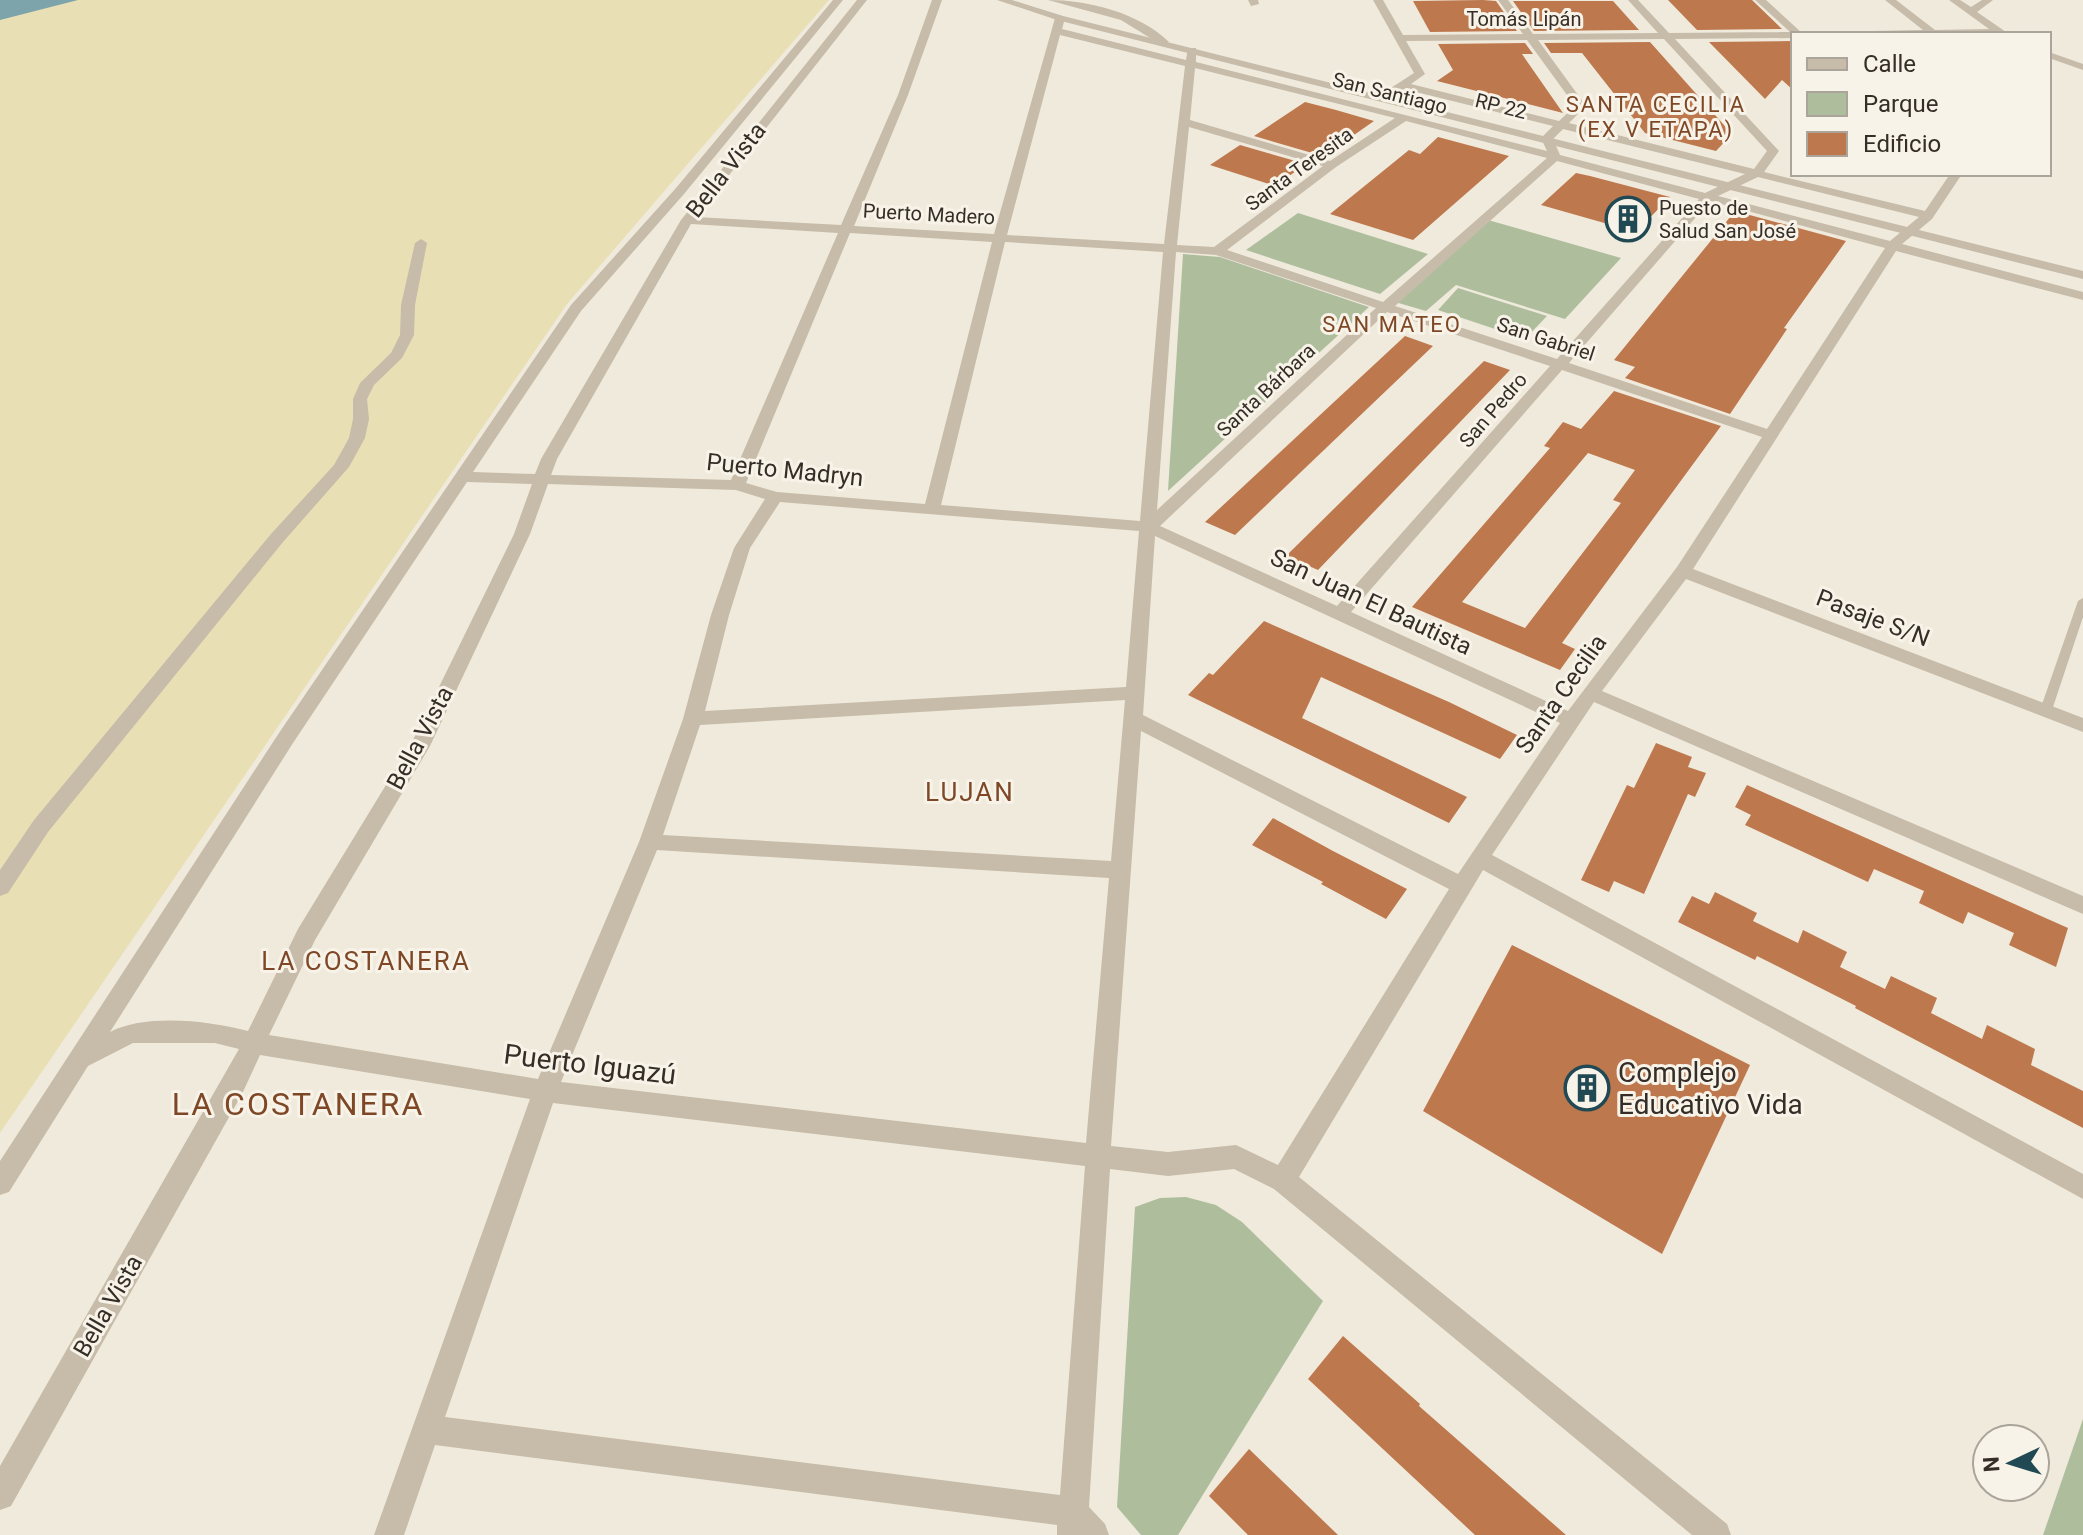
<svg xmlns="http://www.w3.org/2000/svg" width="2083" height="1535" font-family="Roboto,sans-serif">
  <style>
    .green { fill: #aebe9d }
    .sand { fill: #e9dfb5 }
    .water { fill: #7da3ab }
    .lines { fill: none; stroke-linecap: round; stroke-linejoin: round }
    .river { fill: #7da3ab; fill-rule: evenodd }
    .building { fill: #be784d; fill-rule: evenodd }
    .service { fill: #c7bba9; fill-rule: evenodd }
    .minor { fill: #c7bba9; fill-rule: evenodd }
    .tertiary { fill: #c7bba9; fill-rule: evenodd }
    .labels { text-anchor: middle; stroke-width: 6; stroke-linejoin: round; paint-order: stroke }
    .far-street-label { font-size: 20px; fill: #352e28; stroke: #f8f3e8 }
    .far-poi-label { font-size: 20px; fill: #352e28; stroke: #f8f3e8; text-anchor: start }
    .far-neighbourhood-label { font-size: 22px; letter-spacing: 2px; fill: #7e4827; stroke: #f8f3e8 }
    .street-label { font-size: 24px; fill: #352e28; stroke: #f8f3e8 }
    .neighbourhood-label { font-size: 26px; letter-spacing: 2px; fill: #7e4827; stroke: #f8f3e8 }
    .near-street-label { font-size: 28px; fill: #352e28; stroke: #f8f3e8 }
    .near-poi-label { font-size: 28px; fill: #352e28; stroke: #f8f3e8; text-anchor: start }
    .near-neighbourhood-label { font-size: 32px; letter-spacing: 2px; fill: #7e4827; stroke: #f8f3e8 }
  </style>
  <rect width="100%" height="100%" fill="#f0eadc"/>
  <g class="green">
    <polygon points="1298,213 1428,254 1380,294 1246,250"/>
    <polygon points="1488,220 1621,258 1565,319 1456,285 1426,311 1395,302"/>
    <polygon points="1183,254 1220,257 1369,307 1168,491"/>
    <polygon points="1458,288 1547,316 1525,339 1438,310"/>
    <polygon points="1186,1197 1216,1205 1242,1222 1323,1301 1178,1535 1141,1535 1117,1507 1135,1207 1160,1198"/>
    <polygon points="2083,1419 2083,1535 2043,1535"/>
  </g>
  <polygon class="sand" points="0,0 829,0 567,304 0,1133"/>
  <polygon class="water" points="27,0 78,0 0,20 0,6"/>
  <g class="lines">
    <polygon class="river" points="0,0 41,0 37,6 0,14"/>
  </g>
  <g class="building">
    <polygon points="1483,0 1496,1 1517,31 1430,32 1413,1"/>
    <polygon points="1668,0 1752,0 1782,29 1697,30"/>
    <polygon points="1513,1 1613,1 1639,30 1534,31"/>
    <polygon points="1793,41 1793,90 1782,80 1765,99 1709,42"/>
    <polygon points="1650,42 1732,134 1716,151 1645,133 1582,53 1551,53 1544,43"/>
    <polygon points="1525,43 1533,54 1522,54 1563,113 1437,81 1453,70 1438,44"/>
    <polygon points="1305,102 1336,110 1374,121 1334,149 1329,148 1319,155 1254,136"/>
    <polygon points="1438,137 1509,156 1413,240 1330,214 1409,150 1420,154"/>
    <polygon points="1240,145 1306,164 1275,186 1210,165"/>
    <polygon points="1576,173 1590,176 1670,197 1636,232 1541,205"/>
    <polygon points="1735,211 1846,241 1784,328 1787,329 1730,414 1625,378 1635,367 1614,360"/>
    <polygon points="1405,336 1433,346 1235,535 1205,522"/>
    <polygon points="1484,361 1510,370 1318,570 1286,556"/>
    <path d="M1614,391L1721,426L1562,643L1575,649L1560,670L1412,607L1550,448L1544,446L1563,422L1581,429ZM1588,453L1635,470L1613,500L1621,503L1525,628L1462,602Z"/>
    <polygon points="1264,621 1449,702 1517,735 1500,759 1321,677 1302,718 1467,797 1449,823 1188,695 1209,673 1213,675"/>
    <polygon points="1656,743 1692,757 1688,767 1706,773 1695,797 1688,794 1644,894 1614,881 1609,892 1581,880 1627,785 1634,788"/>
    <polygon points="1747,785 2068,928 2056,967 2009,945 2014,933 1968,912 1963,924 1919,903 1924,891 1874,869 1868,882 1745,825 1751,815 1735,807"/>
    <polygon points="1273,818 1333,851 1407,889 1386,919 1321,884 1323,882 1252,845"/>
    <polygon points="1715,892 1757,913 1753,921 1798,943 1803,930 1847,952 1840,967 1885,989 1891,976 1937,998 1931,1013 1982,1039 1987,1025 2035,1049 2031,1065 2083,1091 2083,1128 1855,1008 1856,1006 1757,956 1755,960 1678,922 1692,896 1709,904"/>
    <polygon points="1512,945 1750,1065 1662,1254 1423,1111"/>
    <polygon points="1343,1336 1420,1404 1419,1406 1566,1535 1475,1535 1308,1379"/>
    <polygon points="1249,1449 1338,1535 1248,1535 1209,1496"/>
  </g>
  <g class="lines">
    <polygon class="service" points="2083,598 2083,617 2052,710 2046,714 2042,713 2040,710 2078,601"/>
    <g class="minor">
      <path d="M833,0H843L684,194L581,311L473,472L535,474L541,459L681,220L857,0H867L696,217L841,225L898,95L932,0H942L908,95L854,226L994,234L1055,18L1060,15L1065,18L1062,29L1186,60L1188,48H1196V62L1547,151L1541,138L1553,126L1404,89L1388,99H1380V95L1414,73L1373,0H1383L1403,35L1523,34L1498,0H1508L1533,34L1658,33L1628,0H1638L1669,33L1790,32L1755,0H1766L1803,34H1793V38L1675,39L1779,151L1764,172L1925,211L1950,174H1962L1932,219L1902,244L2083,292V300L1896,251L1693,569L2083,718V732L1686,579L1602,691L2083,896V914L1594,702L1492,855L2083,1174V1199L1483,870L1299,1177L1727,1524L1731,1535H1692L1274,1189L1234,1169L1168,1176L1110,1169L1089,1507L1105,1524L1109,1535H1057V1525L435,1445L404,1535H374L530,1099L260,1055L242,1094L11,1506L0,1510V1466L239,1049L215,1043H133L88,1066L9,1192L0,1195V1161L279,733L571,305L676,188ZM1060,35L1185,66L1164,244L1007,235ZM1664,39L1767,151L1754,169L1569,123L1586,106L1538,40ZM1527,40L1575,106L1559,121L1411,84L1425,74L1406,41ZM1195,68L1395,118L1330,161L1190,120ZM1406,121L1547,158L1383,302L1227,250L1336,167ZM1189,127L1323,166L1214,247L1177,245ZM1563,129L1745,174L1705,193L1560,155L1553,139ZM1557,161L1699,199L1557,359L1395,306ZM1758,177L1919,217L1890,241L1718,196ZM1710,201L1885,248L1767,429L1569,363ZM691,224L838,233L731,480L551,475L557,459ZM850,233L992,242L925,504L777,492L746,483ZM1005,242L1163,252L1140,521L941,505ZM1176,252L1216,255L1376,308L1157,510ZM1387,312L1550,366L1337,606L1160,526ZM1562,370L1762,437L1677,567L1568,711L1351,612ZM467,482L532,484L514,534L411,744L298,929L248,1031C210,1021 146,1013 110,1032L293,743ZM548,484L736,490L765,499L734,548L711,615L683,719L639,842L538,1079L269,1035L315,940L430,746L530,534ZM780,502L1139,531L1126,687L705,711L729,615L750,548ZM1155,536L1560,723L1458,874L1143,715ZM1125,700L1111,861L663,835L700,725ZM1141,731L1449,889L1278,1165L1236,1145L1168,1152L1111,1146ZM657,850L1109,878L1086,1143L561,1082ZM553,1103L1085,1166L1060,1495L445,1417Z"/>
      <path d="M1048,0C1089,0 1139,13 1169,42L1160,44L1121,20Z"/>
      <polygon points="1248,0 1258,0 1259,4 1251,6"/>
      <polygon points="1885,0 1896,0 1935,30 1989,29 1949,0 1960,0 1971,7 1982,0 1993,0 1977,12 2006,32 1869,34 1874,31 1923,30"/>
      <polygon points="2049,52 2083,64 2083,70 2049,58"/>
      <polygon points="421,239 427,243 415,305 414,335 402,358 374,385 367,399 369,419 365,438 349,467 283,542 48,832 8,893 0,896 0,870 34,820 271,534 334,465 349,438 353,419 353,399 360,383 391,353 400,335 401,305 415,243"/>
    </g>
    <polygon class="tertiary" points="997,0 1012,0 1063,16 2083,271 2083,279 1057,20"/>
  </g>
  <defs>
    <g id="building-ring" transform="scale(2.3)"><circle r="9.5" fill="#f8f3e8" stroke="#214954" stroke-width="1.5"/><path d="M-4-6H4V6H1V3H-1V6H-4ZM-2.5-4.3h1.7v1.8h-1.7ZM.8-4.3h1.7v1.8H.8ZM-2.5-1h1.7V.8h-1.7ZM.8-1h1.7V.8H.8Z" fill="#214954"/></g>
  </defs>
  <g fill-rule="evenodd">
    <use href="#building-ring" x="1628" y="219"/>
    <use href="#building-ring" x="1587" y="1088"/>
  </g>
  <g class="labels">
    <g class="far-street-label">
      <text x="1524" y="26">Tomás Lipán</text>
      <text transform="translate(1390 93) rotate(14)" y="7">San Santiago</text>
      <text transform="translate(1501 106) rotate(14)" y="7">RP 22</text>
      <text transform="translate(1299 169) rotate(-36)" y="7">Santa Teresita</text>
      <text transform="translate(929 214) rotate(3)" y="7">Puerto Madero</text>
      <text transform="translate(1546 339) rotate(18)" y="7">San Gabriel</text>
      <text transform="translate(1266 390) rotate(-43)" y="7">Santa Bárbara</text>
      <text transform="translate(1493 410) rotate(-49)" y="7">San Pedro</text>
    </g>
    <g class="far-poi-label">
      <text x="1659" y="215">Puesto de<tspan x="1659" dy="23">Salud San José</tspan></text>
    </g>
    <g class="far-neighbourhood-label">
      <text x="1656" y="112">SANTA CECILIA<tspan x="1656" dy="25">(EX V ETAPA)</tspan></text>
      <text x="1392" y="332">SAN MATEO</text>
    </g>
    <g class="street-label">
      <text transform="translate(726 170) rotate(-52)" y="8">Bella Vista</text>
      <text transform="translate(785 470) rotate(6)" y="8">Puerto Madryn</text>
      <text transform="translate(1371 602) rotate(25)" y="8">San Juan El Bautista</text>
      <text transform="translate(1873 618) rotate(21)" y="8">Pasaje S/N</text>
      <text transform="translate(1561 694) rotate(-55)" y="8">Santa Cecilia</text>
      <text transform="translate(420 738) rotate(-62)" y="8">Bella Vista</text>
      <text transform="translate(108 1306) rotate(-60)" y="8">Bella Vista</text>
    </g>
    <g class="neighbourhood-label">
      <text x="970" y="801">LUJAN</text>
      <text x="366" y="970">LA COSTANERA</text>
    </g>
    <g class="near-street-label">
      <text transform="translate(590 1064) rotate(7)" y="10">Puerto Iguazú</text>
    </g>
    <g class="near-poi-label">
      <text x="1618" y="1082">Complejo<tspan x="1618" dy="32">Educativo Vida</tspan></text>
    </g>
    <g class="near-neighbourhood-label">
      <text x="298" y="1115">LA COSTANERA</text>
    </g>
  </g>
  <rect x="1791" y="32" width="260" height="144" fill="#f8f3e8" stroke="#aaa49b" stroke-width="2"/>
  <rect x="1807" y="58" width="40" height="12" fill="#c7bba9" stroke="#aaa49b" stroke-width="2"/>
  <text x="1863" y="72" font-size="24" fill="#352e28">Calle</text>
  <rect x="1807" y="92" width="40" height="24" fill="#aebe9d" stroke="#aaa49b" stroke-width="2"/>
  <text x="1863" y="112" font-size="24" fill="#352e28">Parque</text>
  <rect x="1807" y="132" width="40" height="24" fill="#be784d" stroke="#aaa49b" stroke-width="2"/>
  <text x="1863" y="152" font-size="24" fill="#352e28">Edificio</text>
  <g transform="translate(2011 1463) rotate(266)"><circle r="38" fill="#f8f3e8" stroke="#aaa49b" stroke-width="2"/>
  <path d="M0-6L14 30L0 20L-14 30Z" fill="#214954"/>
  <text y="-12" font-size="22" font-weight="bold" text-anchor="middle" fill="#352e28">N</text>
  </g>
</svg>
